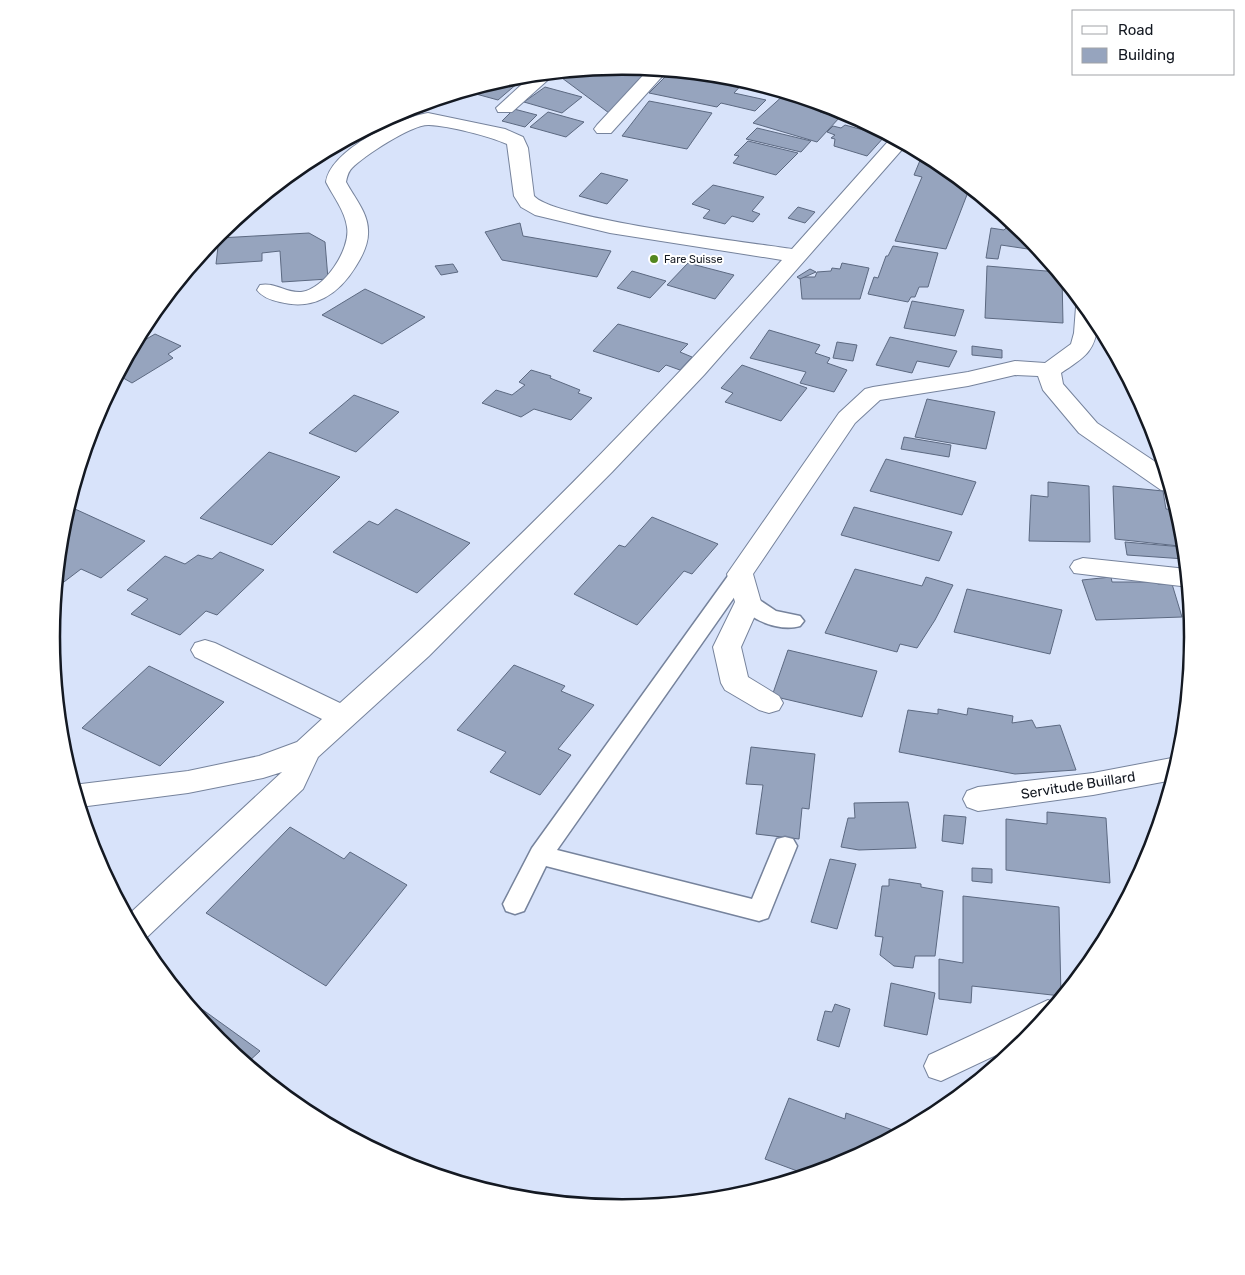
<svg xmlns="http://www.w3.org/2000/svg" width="1245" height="1275" font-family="Rubik,sans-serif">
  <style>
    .building { fill: #96a4be; stroke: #5c6981 }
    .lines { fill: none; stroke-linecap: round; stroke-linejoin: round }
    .service-casing { stroke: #76839c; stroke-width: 3 }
    .minor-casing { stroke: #76839c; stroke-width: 2 }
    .service { fill: #fff; fill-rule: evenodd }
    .minor { fill: #fff; fill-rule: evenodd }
    .poi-dot { fill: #53871f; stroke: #fff; stroke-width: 2 }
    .labels { text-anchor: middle; stroke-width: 4; stroke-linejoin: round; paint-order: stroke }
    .far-poi-label { font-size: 11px; fill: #141922; stroke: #fff; text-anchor: start }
    .street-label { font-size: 14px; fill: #141922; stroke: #fff }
    .rim { fill: none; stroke: #141922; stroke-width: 2.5 }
  </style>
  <rect width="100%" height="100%" fill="#d8e3fa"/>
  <g class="building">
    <polygon points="623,66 648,69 609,113 562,78 570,72 568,72"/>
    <polygon points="671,71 734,77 745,81 734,93 766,100 755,111 721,103 717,107 649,93"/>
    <polygon points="511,77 525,77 498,100 465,91"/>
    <polygon points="545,87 582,97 562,113 524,102"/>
    <polygon points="786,93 816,102 814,106 820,112 840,117 817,142 753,123"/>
    <polygon points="649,101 712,113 687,149 622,136"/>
    <polygon points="514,109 537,115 525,127 502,121"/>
    <polygon points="548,112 584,122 566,137 530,127"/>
    <polygon points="382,121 386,123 364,137 358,134"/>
    <polygon points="845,125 885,136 867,156 834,146 835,139 831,138 835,135 827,132 833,126 841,128"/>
    <polygon points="757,128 811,141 801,152 746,139"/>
    <polygon points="748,141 798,153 776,175 733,163 739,156 734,155"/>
    <polygon points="929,157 944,166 943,170 950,171 970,187 946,249 895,241 922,177 914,175 921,158 927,159"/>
    <polygon points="601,173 628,180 607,204 579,196"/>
    <polygon points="713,185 764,197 752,211 760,214 753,222 732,216 725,224 703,218 710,210 692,204"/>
    <polygon points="798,207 815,212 805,223 788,218"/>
    <polygon points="1008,219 1027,234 1041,251 1001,245 998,259 986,258 991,228 1004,230 1007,227"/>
    <polygon points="520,223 523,236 611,251 597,277 502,260 485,232"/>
    <polygon points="309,233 325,242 328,279 282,282 280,251 262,253 262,261 216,264 219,238"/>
    <polygon points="893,246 938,253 928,287 919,287 915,297 911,297 908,302 868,294 874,277 878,278 886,256 888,256"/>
    <polygon points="688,263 734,275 715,299 667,285"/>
    <polygon points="842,263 869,268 860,299 802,299 800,277 815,277 817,272 831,271 832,268 840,269"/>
    <polygon points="453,264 458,272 441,275 435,266"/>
    <polygon points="987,266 1058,272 1062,277 1063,323 985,318"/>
    <polygon points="810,269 816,272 800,279 797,277"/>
    <polygon points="632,271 666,281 650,298 617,288"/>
    <polygon points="365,289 425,317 382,344 322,315"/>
    <polygon points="912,301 964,310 955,336 904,328"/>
    <polygon points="618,324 688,344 680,352 692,357 680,370 666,365 659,372 593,351"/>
    <polygon points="769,330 820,345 815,353 830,358 827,363 847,370 834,392 800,383 806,372 750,358"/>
    <polygon points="155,334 181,346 168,354 173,358 132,383 118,375 138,339 143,341"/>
    <polygon points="890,337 957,351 949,367 917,361 912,373 876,365"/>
    <polygon points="837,342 857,345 853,361 833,358"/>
    <polygon points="972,346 1002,350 1002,358 972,355"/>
    <polygon points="742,365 807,388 781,421 725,402 733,393 721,388"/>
    <polygon points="531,370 551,376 550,378 580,390 578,393 592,398 571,420 534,409 521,417 482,403 496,390 512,395 525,385 519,382"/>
    <polygon points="354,395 399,412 356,452 309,433"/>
    <polygon points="927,399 995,412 986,449 915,437"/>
    <polygon points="904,437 951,445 949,457 901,449"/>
    <polygon points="269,452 340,477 272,545 200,518"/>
    <polygon points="886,459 976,482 962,515 870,491"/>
    <polygon points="1048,482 1089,486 1090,542 1029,541 1031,495 1048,497"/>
    <polygon points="1113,486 1163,491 1166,509 1176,510 1179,546 1115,539"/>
    <polygon points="854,507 952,532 939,561 841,535"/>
    <polygon points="75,509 145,541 101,578 81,569 56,588 62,526 65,517"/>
    <polygon points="396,509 470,543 417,593 333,552 369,521 378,525"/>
    <polygon points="652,517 718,544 692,574 684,571 637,625 574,594 619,545 625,547"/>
    <polygon points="1125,542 1183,547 1185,559 1127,555"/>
    <polygon points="220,552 264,570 217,615 206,611 180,635 131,614 148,599 127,590 165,556 185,564 198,555 212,559"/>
    <polygon points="855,569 922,586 926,577 953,585 935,620 917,648 900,644 897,652 825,633"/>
    <polygon points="1111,577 1112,582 1155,582 1158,584 1172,584 1182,617 1096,620 1082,580"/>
    <polygon points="967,589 1062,610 1050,654 954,632"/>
    <polygon points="788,650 877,671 862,717 772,696"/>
    <polygon points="514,665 565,686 561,691 594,705 558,749 571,755 540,795 490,772 506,752 457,730"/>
    <polygon points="149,666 224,702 160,766 82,728"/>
    <polygon points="968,708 1013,716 1012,723 1032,720 1036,728 1060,725 1076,770 1015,774 899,752 908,710 938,714 938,709 967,715"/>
    <polygon points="751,747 815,754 809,809 802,808 799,839 756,834 763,785 746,784"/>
    <polygon points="908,802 916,848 859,850 841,847 848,818 855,818 854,803"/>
    <polygon points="1047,812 1106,818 1110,883 1006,870 1006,819 1047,824"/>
    <polygon points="944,815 966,817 963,844 942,841"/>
    <polygon points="290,827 344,859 350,852 407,885 326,986 206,913"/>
    <polygon points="830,859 856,864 837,929 811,922"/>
    <polygon points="972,868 992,869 992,883 972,881"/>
    <polygon points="889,879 921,884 921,887 943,891 935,956 915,956 913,968 894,966 880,955 883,937 875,936 882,886 889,886"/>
    <polygon points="963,896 1059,907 1061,996 972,986 971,1003 939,999 939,959 963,963"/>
    <polygon points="891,983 935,993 927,1035 884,1026"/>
    <polygon points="835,1004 850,1009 839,1047 817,1040 825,1011 832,1012"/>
    <polygon points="199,1007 260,1051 246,1064 218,1041 194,1012"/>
    <polygon points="789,1098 845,1119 846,1113 901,1133 841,1165 808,1175 765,1159"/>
  </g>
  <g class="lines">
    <g class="service-casing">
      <g id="service">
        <polygon points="740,567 747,569 750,574 747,579 557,850 752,899 777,839 785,837 793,839 797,846 768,918 759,921 546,866 524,911 515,914 506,911 503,904 532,848 733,569"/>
        <path d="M748,595L755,597L776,611L800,616L804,621L800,626C780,632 748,620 738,602L741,597Z"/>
      </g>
    </g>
    <g class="minor-casing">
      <g id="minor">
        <polygon points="649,69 667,71 611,133 597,133 594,129 597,125"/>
        <polygon points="553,73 550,78 512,112 498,112 496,108 532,75"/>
        <path d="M428,113L505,129L523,137L528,148L534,196C553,219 752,243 792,249L892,137L906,145L704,375L612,472L429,656L318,757L303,789L145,939L140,941L127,916L282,772L263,778L188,793L80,807L73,785L188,771L259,756L297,742L322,719L195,657L191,650L195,643L205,640L215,643L340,703C496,565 643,415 782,260L610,233L535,215L521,207L514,196L507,144C488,136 450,126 429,125C412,124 364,156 352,168C348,172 347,177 346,182C354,197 368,213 368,230C369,243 363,255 356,266C339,294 314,311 280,302C271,300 262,297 257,290L260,285C275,282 286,293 301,292C324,290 351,249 347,227C345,211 333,196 326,182C331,149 399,118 428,113Z"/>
        <path d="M1079,302H1082L1098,321C1096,351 1085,357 1061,373L1063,384L1097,423L1166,469L1172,491L1161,490L1079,433L1043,390L1038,376L1015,375L968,386L880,400L855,423L753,574L761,602L741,647L748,677L779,696L783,703L779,710L769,713L759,710L725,690L721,683L713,647L735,602L727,574L839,413L865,389L873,387L968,372L1015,361L1045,363L1071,344L1074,333L1076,307Z"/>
        <polygon points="1083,558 1187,569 1189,587 1074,573 1070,567 1074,561"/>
        <polygon points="1177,757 1180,758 1173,780 1093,795 978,811 967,807 963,799 967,791 978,787 1093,773"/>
        <polygon points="1048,1000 1057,1004 1026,1041 941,1081 929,1077 924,1066 929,1055"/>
      </g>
    </g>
    <use href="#service" class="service"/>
    <use href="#minor" class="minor"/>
  </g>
  <circle class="poi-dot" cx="654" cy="259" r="5"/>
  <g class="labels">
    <g class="far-poi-label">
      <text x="664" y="263">Fare Suisse</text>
    </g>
    <g class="street-label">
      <text transform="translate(1078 785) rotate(-9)" y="5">Servitude Buillard</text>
    </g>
  </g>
  <path d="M0 0H1245V1275H0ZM60 637a562 562 0 1 1 1124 0a562 562 0 1 1-1124 0Z" fill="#fff" fill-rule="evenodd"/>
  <path class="rim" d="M60 637a562 562 0 1 1 1124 0a562 562 0 1 1-1124 0Z"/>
  <rect x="1072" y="10" width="162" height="65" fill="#ffffff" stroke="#a1a3a7"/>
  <rect x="1082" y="26" width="25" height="8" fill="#ffffff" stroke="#a1a3a7"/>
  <text x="1118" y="35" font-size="15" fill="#141922">Road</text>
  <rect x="1082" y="48" width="25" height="15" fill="#96a4be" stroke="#a1a3a7"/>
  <text x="1118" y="60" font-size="15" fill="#141922">Building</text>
</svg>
